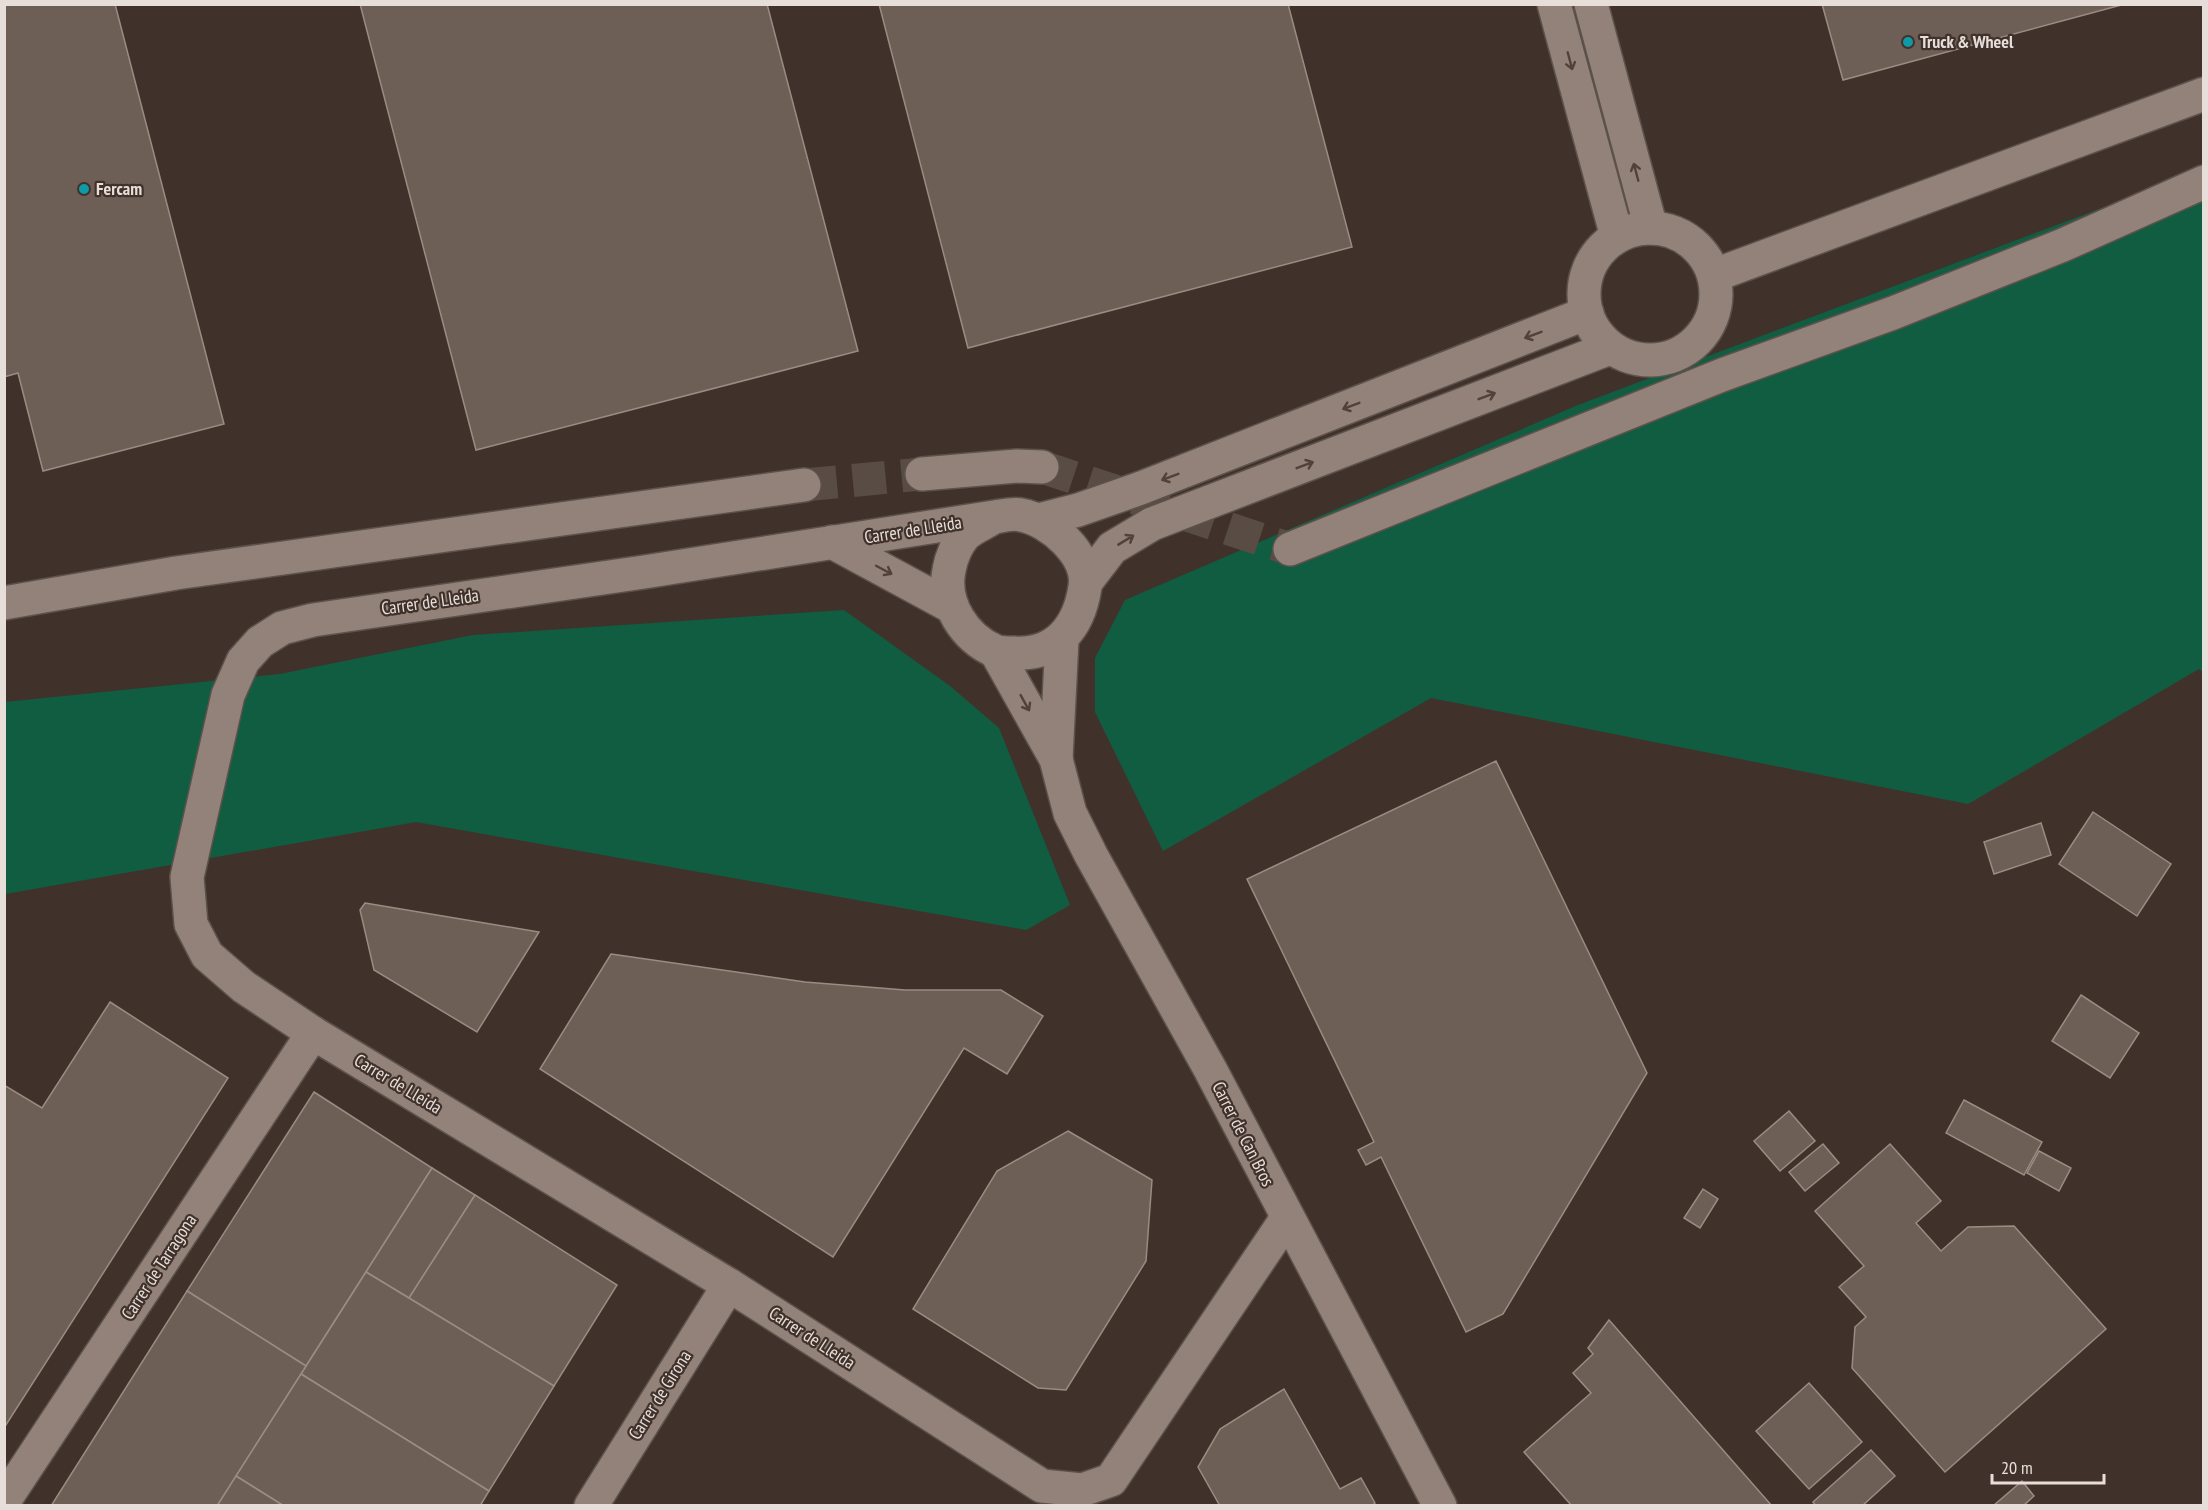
<svg xmlns="http://www.w3.org/2000/svg" width="2208" height="1510" font-family="'PT Sans Narrow',sans-serif">
  <style>
    .green { fill: #105d42 }
    .building { fill: #6d5e56; stroke: #9b8b83; stroke-width: 1.5 }
    .lines { fill: none; stroke-linecap: round; stroke-linejoin: round }
    .minor-tunnel { stroke: #594c45; stroke-width: 33; stroke-dasharray: 33 16; stroke-linecap: butt }
    .minor-casing { stroke: #5c514b; stroke-width: 36 }
    .minor { stroke: #92827a; stroke-width: 33 }
    .oneway { stroke: #50423b }
    .culture-dot { fill: #0f9aa8; stroke: #40322b; stroke-width: 2 }
    .labels { text-anchor: middle; stroke-width: 4.5; stroke-linejoin: round; paint-order: stroke }
    .poi-label { font-size: 18px; font-weight: bold; fill: #e7deda; stroke: #40322b; text-anchor: start }
    .street-label { font-size: 18px; fill: #e7deda; stroke: #40322b }
  </style>
  <rect width="100%" height="100%" fill="#40322b"/>
  <g class="green">
    <polygon points="2203,170 2203,672 2199,669 1968,804 1431,698 1163,851 1095,712 1095,658 1125,600 1578,405"/>
    <polygon points="844,610 950,686 999,728 1070,905 1026,930 416,822 5,894 5,702 280,674 473,635"/>
  </g>
  <g class="building">
    <polygon points="4,4 115,4 224,424 43,471 18,373 4,377"/>
    <polygon points="360,4 767,4 858,351 476,450"/>
    <polygon points="879,4 1288,4 1352,247 968,348"/>
    <polygon points="1822,4 2125,4 1843,80"/>
    <polygon points="1496,761 1647,1073 1503,1314 1466,1332 1381,1157 1366,1165 1358,1150 1374,1142 1247,879"/>
    <polygon points="2093,812 2171,864 2137,916 2059,864"/>
    <polygon points="2041,823 2051,855 1994,874 1984,842"/>
    <polygon points="365,903 539,932 477,1032 374,970 360,910"/>
    <polygon points="611,954 805,982 905,990 1001,990 1043,1016 1007,1074 964,1048 833,1257 540,1069"/>
    <polygon points="2081,995 2139,1033 2110,1078 2052,1041"/>
    <polygon points="110,1002 228,1078 4,1428 4,1085 42,1108"/>
    <polygon points="314,1092 432,1168 306,1366 187,1291"/>
    <polygon points="1964,1100 2042,1142 2024,1175 1946,1133"/>
    <polygon points="1789,1111 1815,1141 1780,1171 1754,1141"/>
    <polygon points="1068,1131 1152,1180 1146,1261 1066,1390 1038,1388 913,1309 997,1171"/>
    <polygon points="1823,1144 1839,1163 1805,1191 1789,1172"/>
    <polygon points="1890,1144 1941,1201 1916,1223 1941,1251 1968,1227 2014,1226 2106,1329 1945,1472 1852,1368 1855,1327 1866,1317 1839,1287 1864,1266 1815,1211"/>
    <polygon points="2039,1151 2071,1168 2059,1191 2027,1173"/>
    <polygon points="432,1168 475,1195 409,1298 366,1272"/>
    <polygon points="1703,1189 1718,1199 1700,1228 1684,1218"/>
    <polygon points="475,1195 617,1285 554,1386 409,1298"/>
    <polygon points="366,1272 554,1386 489,1491 301,1374"/>
    <polygon points="187,1291 306,1366 301,1374 217,1506 51,1506"/>
    <polygon points="1609,1320 1772,1506 1572,1506 1524,1452 1591,1393 1573,1373 1593,1354 1588,1348"/>
    <polygon points="301,1374 489,1491 480,1506 284,1506 236,1476"/>
    <polygon points="1809,1383 1862,1442 1809,1489 1756,1431"/>
    <polygon points="1284,1389 1340,1489 1361,1478 1375,1503 1371,1506 1220,1506 1198,1467 1220,1429"/>
    <polygon points="1871,1450 1895,1476 1862,1506 1816,1506 1813,1502"/>
    <polygon points="236,1476 284,1506 217,1506"/>
    <polygon points="2022,1481 2034,1496 2023,1506 1993,1506"/>
  </g>
  <g class="lines">
    <g class="minor-tunnel">
      <polyline points="1042,467 1290,549"/>
      <polyline points="804,485 922,474"/>
    </g>
    <g class="minor-casing">
      <g id="minor">
        <polyline points="1554,4 1617,237"/>
        <polyline points="1591,4 1651,228"/>
        <circle cx="1650" cy="294" r="66"/>
        <polyline points="1715,275 2204,94"/>
        <polyline points="922,474 1017,466 1042,467"/>
        <path d="M994,517C985,523 974,527 966,534C957,543 951,558 949,570C942,604 965,638 995,651C1000,653 1008,653 1013,653C1056,656 1079,627 1085,587C1090,555 1050,520 1021,515C1013,513 1002,516 994,517L644,572L313,620L282,628L260,642L243,661L228,695L187,877L191,924L207,955L244,987L313,1033L729,1285L1042,1486L1082,1490L1111,1480L1287,1218"/>
        <polyline points="1039,520 1078,510 1141,488 1587,313"/>
        <polyline points="832,542 952,607"/>
        <polyline points="1290,549 1722,375 1893,313 2063,245 2204,182"/>
        <polyline points="1086,582 1112,548 1152,524 1610,348"/>
        <polyline points="4,603 176,573 804,485"/>
        <polyline points="996,652 1056,759 1070,813 1091,855 1210,1069 1440,1506"/>
        <polyline points="1056,759 1062,640"/>
        <polyline points="4,1501 313,1033"/>
        <polyline points="591,1506 729,1285"/>
      </g>
    </g>
    <use href="#minor" class="minor"/>
  </g>
  <defs><path id="oneway-shaft" d="M-6 0H5M1.5-3L5.5 0L1.5 3" fill="none" stroke-width="1.6" stroke-linecap="round" stroke-linejoin="round" transform="scale(1.5)"/></defs>
  <g class="oneway">
    <use href="#oneway-shaft" transform="translate(1570 61) rotate(75)"/>
    <use href="#oneway-shaft" transform="translate(1636 172) rotate(-105)"/>
    <use href="#oneway-shaft" transform="translate(1533 335) rotate(159)"/>
    <use href="#oneway-shaft" transform="translate(1487 396) rotate(-21)"/>
    <use href="#oneway-shaft" transform="translate(1351 406) rotate(159)"/>
    <use href="#oneway-shaft" transform="translate(1305 465) rotate(-21)"/>
    <use href="#oneway-shaft" transform="translate(1170 477) rotate(159)"/>
    <use href="#oneway-shaft" transform="translate(1126 540) rotate(-31)"/>
    <use href="#oneway-shaft" transform="translate(884 570) rotate(28)"/>
    <use href="#oneway-shaft" transform="translate(1025 703) rotate(61)"/>
  </g>
  <g class="culture-dot">
    <circle cx="1908" cy="42" r="6"/>
    <circle cx="84" cy="189" r="6"/>
  </g>
  <g class="labels">
    <g class="poi-label">
      <text x="1920" y="48">Truck &amp; Wheel</text>
      <text x="96" y="195">Fercam</text>
    </g>
    <g class="street-label">
      <text transform="translate(913 530) rotate(-9)" y="6">Carrer de Lleida</text>
      <text transform="translate(430 602) rotate(-8)" y="6">Carrer de Lleida</text>
      <text transform="translate(398 1084) rotate(31)" y="6">Carrer de Lleida</text>
      <text transform="translate(1243 1134) rotate(63)" y="6">Carrer de Can Bros</text>
      <text transform="translate(159 1267) rotate(-57)" y="6">Carrer de Tarragona</text>
      <text transform="translate(812 1338) rotate(33)" y="6">Carrer de Lleida</text>
      <text transform="translate(660 1395) rotate(-58)" y="6">Carrer de Girona</text>
    </g>
  </g>
  <rect width="2208" height="1510" fill="none" stroke="#e7deda" stroke-width="12"/>
  <path d="M1992 1474v9h112v-9" fill="none" stroke="#e7deda" stroke-width="3"/>
  <text x="2001" y="1474" font-size="18" fill="#e7deda" stroke="#40322b" stroke-width="4.5" paint-order="stroke">20 m</text>
</svg>
